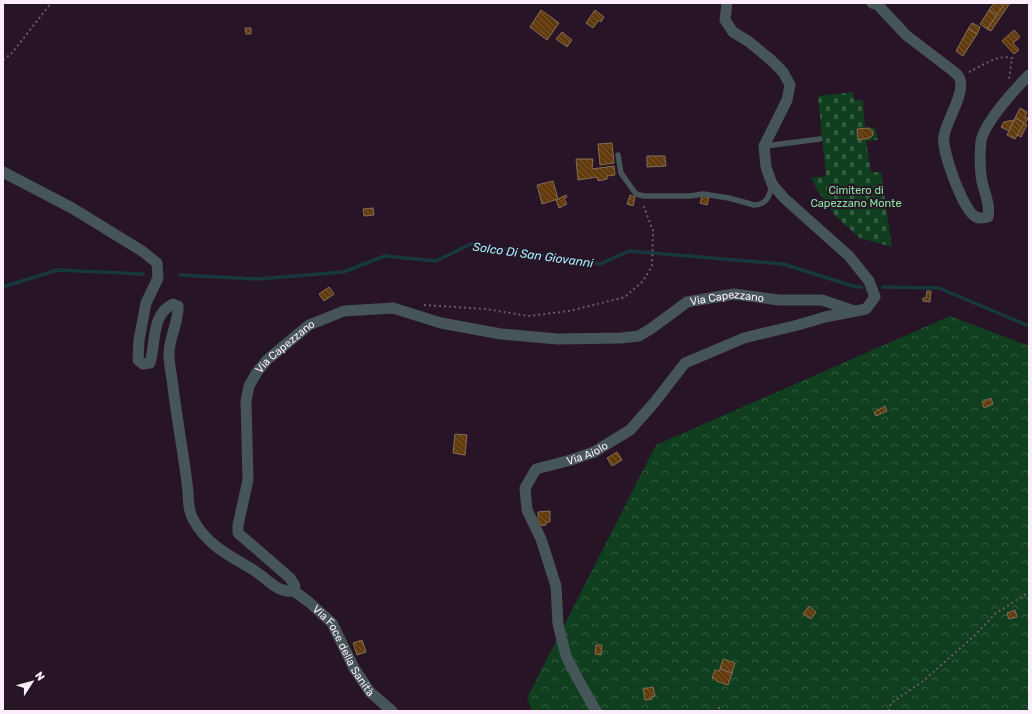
<svg xmlns="http://www.w3.org/2000/svg" width="1032" height="714" font-family="Rubik,sans-serif">
  <style>
    .forest { fill: url(#forest-crowns) }
    .cemetery { fill: url(#cemetery-stones) }
    .lines { fill: none; stroke-linecap: round; stroke-linejoin: round }
    .stream { stroke: #17383e; stroke-width: 3.5 }
    .building { fill: url(#building-back-hatch); stroke: #846d56 }
    .path { stroke: #6b5969; stroke-width: 2; stroke-dasharray: 2 3; stroke-linecap: butt }
    .lane { stroke: #465558; stroke-width: 5.5 }
    .street { stroke: #465558; stroke-width: 11 }
    .labels { text-anchor: middle; stroke-width: 4; stroke-linejoin: round; paint-order: stroke }
    .park-label { font-size: 11px; fill: #89e4a0; stroke: #271426 }
    .street-label { font-size: 11px; fill: #fbedf9; stroke: #271426 }
    .water-label { font-size: 12px; font-style: italic; fill: #a2effd; stroke: #271426 }
  </style>
  <defs>
    <pattern id="forest-crowns" width="20" height="18" patternUnits="userSpaceOnUse"><rect width="20" height="18" fill="#0f3f1f"/><path d="M2 6a3 3 0 1 1 6 0M12 15a3 3 0 1 1 6 0" fill="none" stroke="#335b40"/></pattern>
    <pattern id="cemetery-stones" width="16" height="16" patternUnits="userSpaceOnUse"><rect width="16" height="16" fill="#0f3f1f"/><path d="M2 7V4a2 2 0 0 1 4 0v3zM10 15v-3a2 2 0 0 1 4 0v3z" fill="#335b40"/></pattern>
    <pattern id="building-back-hatch" width="6" height="6" patternUnits="userSpaceOnUse"><rect width="6" height="6" fill="#613b0b"/><path d="M-1 5l2 2M0 0l6 6M5-1l2 2" fill="none" stroke="#79582f"/></pattern>
  </defs>
  <rect width="100%" height="100%" fill="#271426"/>
  <polygon class="forest" points="950,316 1029,346 1029,711 532,711 527,698 656,445"/>
  <polygon class="cemetery" points="853,92 854,100 863,100 865,129 875,127 878,140 866,141 871,172 881,172 892,247 860,238 836,217 819,193 811,178 826,176 818,96"/>
  <g class="lines">
    <g class="stream">
      <polyline points="180,275 258,279 343,272 385,256 436,261 471,244 600,264 629,251 783,264 856,287 862,287"/>
      <polyline points="3,287 57,270 143,274"/>
      <polyline points="883,287 939,288 1029,326"/>
    </g>
  </g>
  <g class="building">
    <polygon points="994,3 1005,3 997,15 989,10"/>
    <polygon points="1005,3 1010,3 991,31 987,29"/>
    <polygon points="541,10 559,23 547,40 530,27"/>
    <polygon points="595,10 604,17 601,22 599,20 593,28 586,23"/>
    <polygon points="989,10 997,15 987,29 980,24"/>
    <polygon points="972,23 980,27 977,34 968,29"/>
    <polygon points="245,28 251,28 251,34 246,34"/>
    <polygon points="968,29 977,34 963,56 956,51"/>
    <polygon points="1014,30 1020,37 1013,43 1019,50 1014,54 1002,41"/>
    <polygon points="562,32 572,40 567,47 556,39"/>
    <polygon points="1020,108 1027,112 1025,117 1028,118 1025,124 1027,125 1021,137 1017,135 1024,123 1015,118"/>
    <polygon points="1015,118 1024,123 1015,139 1007,135"/>
    <polygon points="1014,120 1009,131 1001,127 1004,122"/>
    <polygon points="869,128 873,131 873,135 870,138 858,140 857,129"/>
    <polygon points="612,143 614,163 600,165 598,144"/>
    <polygon points="647,156 665,156 666,166 647,167"/>
    <polygon points="576,159 593,159 592,169 614,166 615,175 607,176 607,179 598,181 597,177 578,180"/>
    <polygon points="553,181 558,199 542,204 537,185"/>
    <polygon points="566,195 567,197 564,199 567,204 559,208 556,200"/>
    <polygon points="630,195 635,197 633,206 627,204"/>
    <polygon points="702,196 709,198 707,205 700,203"/>
    <polygon points="373,208 374,215 364,216 363,209"/>
    <polygon points="329,287 334,294 324,301 319,294"/>
    <polygon points="927,291 931,291 930,302 923,301 923,298 926,298"/>
    <polygon points="991,398 993,404 984,408 982,402"/>
    <polygon points="885,406 887,411 876,416 874,412"/>
    <polygon points="455,434 467,435 465,455 453,453"/>
    <polygon points="617,452 622,460 612,466 607,458"/>
    <polygon points="550,511 550,522 546,522 546,525 538,526 538,512"/>
    <polygon points="809,606 816,612 811,619 803,614"/>
    <polygon points="1015,610 1017,617 1009,619 1007,613"/>
    <polygon points="362,640 366,652 357,655 353,643"/>
    <polygon points="596,645 602,645 601,655 595,654"/>
    <polygon points="723,659 735,663 732,673 720,669"/>
    <polygon points="720,669 732,673 728,685 716,681 716,679 712,678 715,670 719,671"/>
    <polygon points="653,687 655,696 651,697 652,699 645,700 643,689"/>
  </g>
  <g class="lines">
    <g class="path">
      <polyline points="3,60 12,53 51,3"/>
      <path d="M969,72C982,66 997,54 1012,58L1009,80"/>
      <polyline points="424,305 486,309 528,316 570,311 625,297 643,281 652,266 653,231 643,204"/>
      <polyline points="719,707 719,711"/>
      <polyline points="889,711 891,703 922,682 974,636 995,614 1029,592"/>
    </g>
    <g class="lane">
      <polyline points="765,146 820,139"/>
      <path d="M618,155L621,173L636,194L644,196H690L703,194L729,198L754,205C767,205 770,195 772,184"/>
    </g>
    <g class="street">
      <path d="M872,3L878,5L906,35L953,71C955,73 958,75 959,77C967,91 946,121 944,136C941,149 963,211 976,217C980,219 984,218 988,217C991,202 982,189 981,175C980,165 980,151 981,141C985,122 1015,89 1029,75"/>
      <path id="s1" d="M3,172L72,208L142,251L157,263L158,278L146,303L139,340L138,360L143,364L150,363C156,343 151,314 173,304L178,306C179,322 169,337 169,354C169,365 172,376 173,387C177,419 183,451 187,483C189,495 187,509 193,519C207,545 228,555 252,569C266,577 277,594 294,591L295,586L290,578L238,533V525L248,480L246,401L249,386L257,372L267,360L309,325L344,311L393,308L441,323L501,334L558,339L621,338L639,336L652,328L687,302L734,294L779,300H822L854,311"/>
      <path id="s2" d="M294,591L309,602L332,623L354,668L370,692L392,711"/>
      <path id="s3" d="M596,711L579,681L566,656L558,624L556,586L541,539L527,510L525,488L536,469L571,460L594,452L630,430L654,403L685,363L744,338L798,325L825,317L866,309L875,297L869,281L849,256L784,198L772,184L766,167L764,146L787,100L790,85L783,72L771,60L748,41L733,32L725,20L727,3"/>
    </g>
  </g>
  <g class="labels">
    <g class="park-label">
      <text x="856" y="194">Cimitero di<tspan x="856" dy="13">Capezzano Monte</tspan></text>
    </g>
    <g class="street-label">
      <text dy="4" stroke="none"><textPath href="#s1" startOffset="1462">Via Capezzano</textPath></text>
      <text dy="4" stroke="none"><textPath href="#s1" startOffset="994">Via Capezzano</textPath></text>
      <text dy="4" stroke="none"><textPath href="#s3" startOffset="313">Via Aiolo</textPath></text>
      <text dy="4" stroke="none"><textPath href="#s2" startOffset="79">Via Foce della Sanità</textPath></text>
    </g>
    <g class="water-label">
      <text transform="translate(533 255) rotate(8)" y="4">Solco Di San Giovanni</text>
    </g>
  </g>
  <rect width="1032" height="714" fill="none" stroke="#fbedf9" stroke-width="8"/>
  <g transform="translate(32 682) rotate(54)" stroke="#271426" stroke-width="3" paint-order="stroke">
  <path d="M0-3L7 15L0 10L-7 15Z" fill="#fbedf9"/>
  <text y="-6" font-size="11" font-weight="bold" text-anchor="middle" fill="#fbedf9">N</text>
  </g>
</svg>
